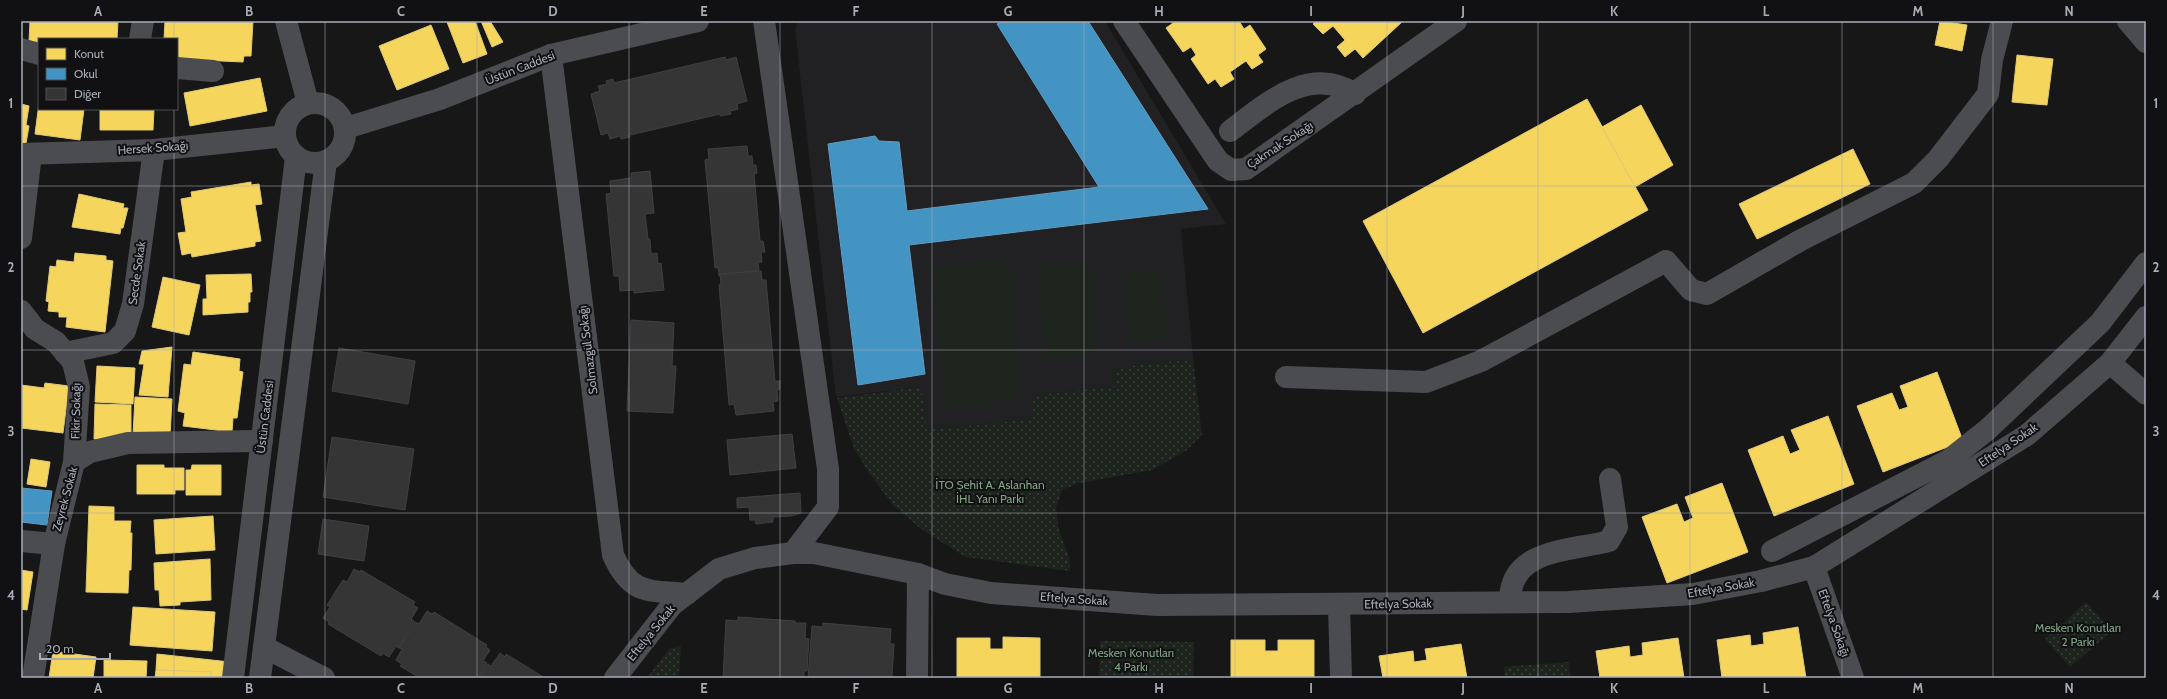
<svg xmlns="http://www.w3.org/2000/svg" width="2167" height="699" font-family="Cabin,sans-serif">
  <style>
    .built { fill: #212123 }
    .grass { fill: #1d241e }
    .park { fill: url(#park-dots) }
    .homes { fill: #f6d55c; stroke: #dfc978 }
    .schools { fill: #4393c3; stroke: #619bc0 }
    .building { fill: #353536; stroke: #3f4043 }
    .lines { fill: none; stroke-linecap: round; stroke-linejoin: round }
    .minor { stroke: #4b4c50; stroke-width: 22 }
    .grid { fill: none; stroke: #a8adb8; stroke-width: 1; stroke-opacity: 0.55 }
    .labels { text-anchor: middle; stroke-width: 4; stroke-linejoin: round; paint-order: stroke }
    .street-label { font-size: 12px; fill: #a8adb8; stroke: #111113 }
    .park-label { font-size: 12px; fill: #7fa381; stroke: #111113 }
    .neatline { fill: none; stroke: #a8adb8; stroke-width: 1.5 }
    .grid-label { font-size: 13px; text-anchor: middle; font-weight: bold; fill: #a8adb8 }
  </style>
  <defs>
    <pattern id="park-dots" width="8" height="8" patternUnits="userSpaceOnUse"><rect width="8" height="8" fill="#1d241e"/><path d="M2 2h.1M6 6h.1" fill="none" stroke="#3b413d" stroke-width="1.8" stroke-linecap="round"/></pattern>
  </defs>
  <rect width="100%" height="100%" fill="#171717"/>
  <polygon class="built" points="802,21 1105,21 1226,224 1181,229 1193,359 1115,368 1115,386 1032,396 1033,419 926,430 921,387 836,397 795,29 798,22"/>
  <g class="grass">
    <polygon points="1009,261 1020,399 945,406 933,268"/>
    <polygon points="1091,264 1097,353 1044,357 1038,268"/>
    <polygon points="1160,268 1169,338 1130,343 1122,273"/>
  </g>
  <g class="park">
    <polygon points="1193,359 1202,435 1187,450 1152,470 1079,483 1062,490 1056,508 1059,531 1069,556 1070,571 966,557 921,529 892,504 867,470 854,448 837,398 921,387 927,430 1032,419 1032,396 1115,386 1115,368"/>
    <polygon points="2086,602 2112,631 2070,667 2045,639"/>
    <polygon points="1100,641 1194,642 1193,678 1099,678"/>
    <polygon points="681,646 679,678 647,678 669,649"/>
    <polygon points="1569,662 1570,678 1505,678 1504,667"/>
  </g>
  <g class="homes">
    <polygon points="30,21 118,21 117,39 39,39 39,48 36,48 37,42 29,41"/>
    <polygon points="165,21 253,21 251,56 244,56 243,62 177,59 177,39 164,39"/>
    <polygon points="451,21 475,21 487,54 463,63 447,22"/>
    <polygon points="481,21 490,21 503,42 492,47"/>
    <polygon points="1172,21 1239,21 1244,29 1250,25 1266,49 1258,55 1263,62 1252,69 1246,61 1230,72 1234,79 1221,87 1215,79 1208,84 1191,59 1196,55 1191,47 1183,52 1166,28 1173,23"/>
    <polygon points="1316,21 1403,21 1363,58 1355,49 1345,57 1337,47 1345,40 1333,26 1323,34 1313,24"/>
    <polygon points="1940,21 1967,25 1962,51 1935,45"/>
    <polygon points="431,25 449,69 397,90 379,46"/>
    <polygon points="2017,55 2053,59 2047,105 2012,102"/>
    <polygon points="260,78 267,111 190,126 184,93"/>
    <polygon points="1587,99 1648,210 1423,333 1363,221"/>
    <polygon points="39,103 39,109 84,109 80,140 35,134"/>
    <polygon points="21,104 29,106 26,125 29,126 25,149 21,149"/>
    <polygon points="1641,105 1673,165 1635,187 1602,127"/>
    <polygon points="100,109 154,109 153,130 100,130"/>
    <polygon points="1853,149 1870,184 1757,239 1739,204"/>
    <polygon points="251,182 251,185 259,184 262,204 255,205 261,241 255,242 255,246 192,257 191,253 182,255 178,233 186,232 181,199 192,197 191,192"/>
    <polygon points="79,194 124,204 123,208 128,208 123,228 121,228 120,234 72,227"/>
    <polygon points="75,253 106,256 106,260 113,261 105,332 66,327 67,317 59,317 59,312 48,311 49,302 46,301 50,266 56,267 57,260 74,262"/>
    <polygon points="251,274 252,292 250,292 250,302 248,302 248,312 203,315 203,299 207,299 206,275"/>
    <polygon points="163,277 200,285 189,335 152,327"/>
    <polygon points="172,347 168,397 139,395 144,364 139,364 142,351"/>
    <polygon points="193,352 240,359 239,371 243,372 237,418 233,418 232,432 183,426 185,413 178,411 184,364 191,365"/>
    <polygon points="97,366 135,368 133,404 95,402"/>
    <polygon points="1937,372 1963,441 1883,472 1857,406 1892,393 1899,410 1908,407 1900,386"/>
    <polygon points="45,383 69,386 63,433 21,428 21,385 44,388"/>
    <polygon points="135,397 172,399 170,437 133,435"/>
    <polygon points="95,404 131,405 131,440 94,439"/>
    <polygon points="1828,416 1854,484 1774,516 1748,450 1783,436 1790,454 1800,450 1791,430"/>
    <polygon points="31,459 50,462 46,487 27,484"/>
    <polygon points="137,465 164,465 164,468 184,468 184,490 175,490 175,494 137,494"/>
    <polygon points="192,465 221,465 221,495 186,495 186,470 191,470"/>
    <polygon points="1722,483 1748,552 1667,583 1642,517 1677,504 1684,522 1693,518 1685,497"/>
    <polygon points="89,506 114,507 114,521 131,521 130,533 132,533 131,570 129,570 128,593 86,592"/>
    <polygon points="213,516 215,550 156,554 154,520"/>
    <polygon points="210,559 211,600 180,602 180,605 160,606 159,590 155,590 154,563"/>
    <polygon points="21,570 33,572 27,610 21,609"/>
    <polygon points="133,607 215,612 212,651 130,645"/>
    <polygon points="1798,627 1806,678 1722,678 1717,640 1750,635 1751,646 1764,644 1763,633"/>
    <polygon points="1003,637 1040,638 1040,678 957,678 957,638 990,638 990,649 1003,649"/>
    <polygon points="1678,638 1684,678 1600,678 1596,651 1629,646 1630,657 1643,655 1642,643"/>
    <polygon points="1231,640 1265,640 1265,651 1278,651 1278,640 1314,640 1314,678 1231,678"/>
    <polygon points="1461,644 1467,678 1383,678 1379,656 1413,651 1414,662 1427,660 1425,649"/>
    <polygon points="53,651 96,657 93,678 49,678"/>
    <polygon points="157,654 230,662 229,678 211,678 211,672 156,670"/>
    <polygon points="104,660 147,661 146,678 104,678"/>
    <polygon points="156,670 211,672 211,678 155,678"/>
  </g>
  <g class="schools">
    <polygon points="1003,21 1088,21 1208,209 909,245 925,374 858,385 828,144 875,136 879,141 899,142 907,211 1099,187 997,24"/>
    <polygon points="21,488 52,491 47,525 21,522"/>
  </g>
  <g class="building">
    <polygon points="725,57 726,60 736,57 747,101 737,104 738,109 730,111 731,114 720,116 720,114 630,135 630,137 621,139 620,136 610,139 608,133 601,135 591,94 600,91 598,86 607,84 606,81 613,79 614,83"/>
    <polygon points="747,146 748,156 752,156 753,165 756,165 757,173 754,174 760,241 763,241 765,252 761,252 762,262 758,263 759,270 719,276 718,267 715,268 705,160 709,159 708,149"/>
    <polygon points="650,171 654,213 645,214 648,239 650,239 651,254 657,253 658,264 661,263 664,290 634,293 634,290 620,291 619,276 614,276 606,194 611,193 610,181 631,178 631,173"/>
    <polygon points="761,271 762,280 766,280 775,381 780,381 780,389 777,390 778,401 773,402 774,411 736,415 734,404 729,405 719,285 721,284 720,274"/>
    <polygon points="631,320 674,323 672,366 676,366 673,413 627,411"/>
    <polygon points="339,348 415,361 408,404 332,391"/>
    <polygon points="792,434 796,468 730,475 727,440"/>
    <polygon points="332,437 414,449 405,510 323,497"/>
    <polygon points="800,493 801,513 791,516 773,517 773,522 756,524 755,520 750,520 749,507 737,508 737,498"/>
    <polygon points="323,519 369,526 364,561 318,554"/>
    <polygon points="354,569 360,572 361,570 415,602 413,605 418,608 411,619 414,621 398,648 396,646 389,657 382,653 381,656 328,624 329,622 323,618 330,607 327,605 343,580 347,582"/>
    <polygon points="427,611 432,614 434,612 487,645 486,647 490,650 483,661 487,663 478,678 420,678 400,666 402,664 396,660 402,649 399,648 415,622 419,624"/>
    <polygon points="738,617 795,621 795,623 806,623 805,638 809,639 807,671 804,671 804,678 723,678 726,620 738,621"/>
    <polygon points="823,623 891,629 890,644 894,644 892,677 808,678 812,626 823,627"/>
    <polygon points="500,653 505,657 506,654 545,678 479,678 488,664 491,666"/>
  </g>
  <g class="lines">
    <g class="minor">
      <polyline points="286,21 308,103"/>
      <polyline points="764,21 828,469 828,507 793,553"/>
      <polyline points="1124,21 1218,161 1231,170 1246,169 1456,21"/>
      <polyline points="2128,21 2146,42"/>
      <polyline points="140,39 143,21"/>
      <polyline points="21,49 39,54"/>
      <path d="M551,55L613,555C631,595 647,590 687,594"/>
      <polyline points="177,68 213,71"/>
      <circle cx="315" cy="133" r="30"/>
      <polyline points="346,128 440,99 551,55 698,21"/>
      <path d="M1230,131C1266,104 1309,64 1355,94"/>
      <polyline points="21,154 154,150 285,136"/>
      <polyline points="21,238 31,154"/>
      <polyline points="21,311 35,329 56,342 73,362 79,387 74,462"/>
      <polyline points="65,353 113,343 125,331 133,304 154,150"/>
      <polyline points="2110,363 2146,394"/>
      <polyline points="1286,377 1426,382 1481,361 1666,261 1691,290 1707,294 1801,240 1914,183 1938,159 1988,94 1992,60 2002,21"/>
      <polyline points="21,541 54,544"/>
      <polyline points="1772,551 1949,460 1987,430 2100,323 2146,263"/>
      <polyline points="1814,567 1853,678"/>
      <path d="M1510,602C1509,548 1572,551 1609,541L1617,527L1610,479"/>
      <polyline points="1339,605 1341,678"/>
      <polyline points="264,647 324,678"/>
      <polyline points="33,678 54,544 74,462 90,452 128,443 262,441"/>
      <polyline points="233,678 296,157"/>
      <polyline points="260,678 326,161"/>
      <polyline points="615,678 672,605 719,569 755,558 793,553 814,553 918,574 945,584 991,593 1157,605 1568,602 1693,594 1761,581 1814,567 2027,435 2110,363 2146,317"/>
      <polyline points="917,678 918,574"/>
    </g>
  </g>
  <path class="grid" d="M174,21V39M325,21V678M477,21V678M629,21V678M780,21V678M932,21V678M1084,21V678M1235,21V678M1387,21V678M1538,21V678M1690,21V678M1842,21V678M1993,21V678M174,109V678M21,186H2146M21,350H2146M21,513H2146"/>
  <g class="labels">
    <g class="street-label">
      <text transform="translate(520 68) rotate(-21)" y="4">Üstün Caddesi</text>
      <text transform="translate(1280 145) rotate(-33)" y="4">Çakmak Sokağı</text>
      <text transform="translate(153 148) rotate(-4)" y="4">Hersek Sokağı</text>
      <text transform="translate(137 273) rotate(-82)" y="4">Secde Sokak</text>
      <text transform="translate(588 350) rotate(-97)" y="4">Solmazgül Sokağı</text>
      <text transform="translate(76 411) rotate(-89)" y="4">Fikir Sokağı</text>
      <text transform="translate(265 417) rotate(-83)" y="4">Üstün Caddesi</text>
      <text transform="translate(2008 445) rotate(-34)" y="4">Eftelya Sokak</text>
      <text transform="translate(65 499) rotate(-75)" y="4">Zeyrek Sokak</text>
      <text transform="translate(1721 588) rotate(-10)" y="4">Eftelya Sokak</text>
      <text transform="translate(1074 599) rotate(4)" y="4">Eftelya Sokak</text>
      <text transform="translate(1398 604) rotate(-1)" y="4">Eftelya Sokak</text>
      <text transform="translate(1834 623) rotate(70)" y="4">Eftelya Sokağı</text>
      <text transform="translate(651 633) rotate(-51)" y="4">Eftelya Sokak</text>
    </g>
    <g class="park-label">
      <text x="990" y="489">İTO Şehit A. Aslanhan<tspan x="990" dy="14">İHL Yanı Parkı</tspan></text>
      <text x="2078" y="632">Mesken Konutları<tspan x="2078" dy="14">2 Parkı</tspan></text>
      <text x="1131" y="657">Mesken Konutları<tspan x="1131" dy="14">4 Parkı</tspan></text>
    </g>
  </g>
  <rect width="2167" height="699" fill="none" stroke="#111113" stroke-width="44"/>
  <rect x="38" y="38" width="140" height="72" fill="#111113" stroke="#4d4f55"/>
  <rect x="46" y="48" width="20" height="12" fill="#f6d55c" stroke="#4d4f55"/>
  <text x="74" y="58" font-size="12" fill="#a8adb8">Konut</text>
  <rect x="46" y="68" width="20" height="12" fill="#4393c3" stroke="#4d4f55"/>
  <text x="74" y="78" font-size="12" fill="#a8adb8">Okul</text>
  <rect x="46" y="88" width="20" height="12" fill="#353536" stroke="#4d4f55"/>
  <text x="74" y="98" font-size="12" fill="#a8adb8">Diğer</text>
  <path d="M40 653v6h70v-6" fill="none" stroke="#a8adb8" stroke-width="2"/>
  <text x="46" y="653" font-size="12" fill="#a8adb8" stroke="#111113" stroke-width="3" paint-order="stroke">20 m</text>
  <rect x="22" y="22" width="2123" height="655" class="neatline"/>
  <g class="grid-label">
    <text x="98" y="16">A</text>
    <text x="249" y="16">B</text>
    <text x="401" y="16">C</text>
    <text x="553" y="16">D</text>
    <text x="704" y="16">E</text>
    <text x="856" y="16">F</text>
    <text x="1008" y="16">G</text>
    <text x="1159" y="16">H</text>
    <text x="1311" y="16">I</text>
    <text x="1463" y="16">J</text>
    <text x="1614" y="16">K</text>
    <text x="1766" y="16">L</text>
    <text x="1918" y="16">M</text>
    <text x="2069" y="16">N</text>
    <text x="11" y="108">1</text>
    <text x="2156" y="108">1</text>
    <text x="11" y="272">2</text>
    <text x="2156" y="272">2</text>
    <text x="11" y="436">3</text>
    <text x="2156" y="436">3</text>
    <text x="11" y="600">4</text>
    <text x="2156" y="600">4</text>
    <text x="98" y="693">A</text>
    <text x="249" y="693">B</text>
    <text x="401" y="693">C</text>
    <text x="553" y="693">D</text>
    <text x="704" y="693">E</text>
    <text x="856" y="693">F</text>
    <text x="1008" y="693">G</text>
    <text x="1159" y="693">H</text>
    <text x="1311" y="693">I</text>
    <text x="1463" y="693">J</text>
    <text x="1614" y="693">K</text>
    <text x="1766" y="693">L</text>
    <text x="1918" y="693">M</text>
    <text x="2069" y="693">N</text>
  </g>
</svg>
